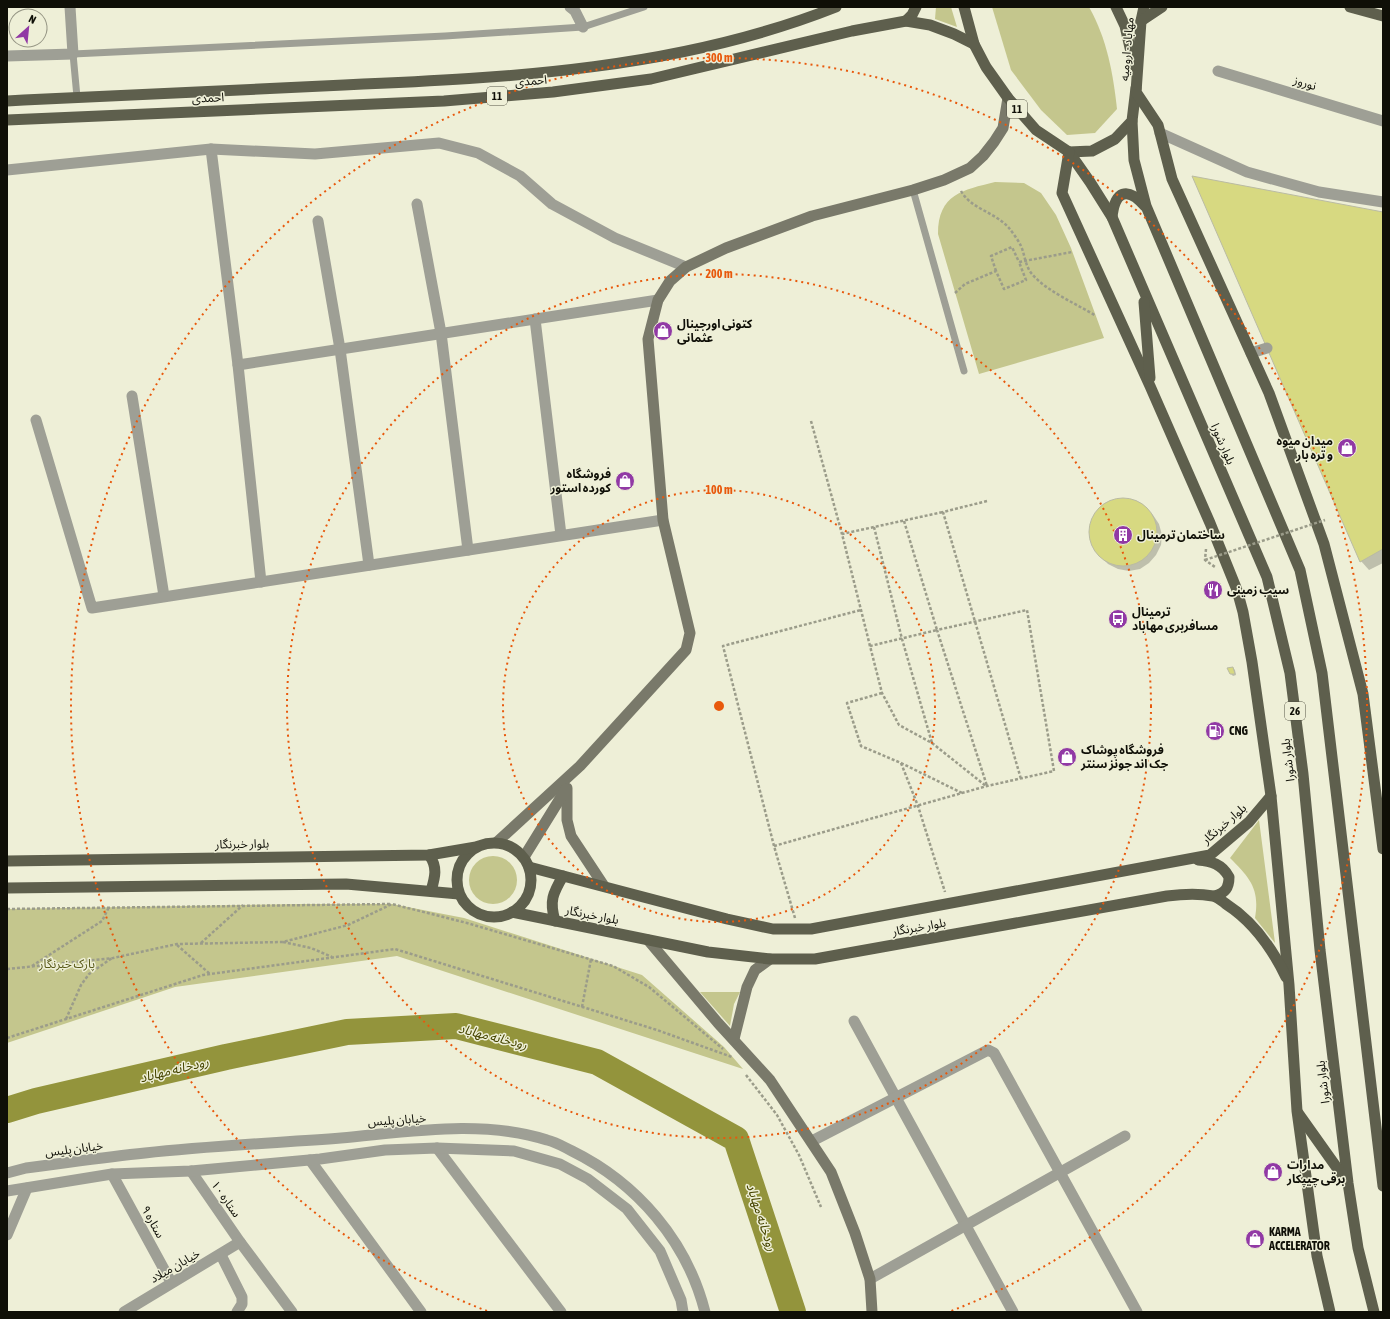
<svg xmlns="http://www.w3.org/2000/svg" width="1390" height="1319" font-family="'Asap Condensed','Noto Sans Arabic',sans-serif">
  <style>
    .green { fill: #c4c68d }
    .shadow { fill: #0003 }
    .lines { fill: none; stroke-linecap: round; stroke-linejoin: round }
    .river { stroke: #93943c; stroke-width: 26 }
    .building { fill: #d7d981; stroke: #babba3 }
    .path { stroke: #9b9c8a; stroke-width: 2.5; stroke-dasharray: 3 2; stroke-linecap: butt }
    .service { stroke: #9e9f95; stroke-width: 7 }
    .minor { stroke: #9e9f95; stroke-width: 11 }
    .tertiary { stroke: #9e9f95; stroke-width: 11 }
    .secondary { stroke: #79796a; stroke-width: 11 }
    .primary { stroke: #5e5f4d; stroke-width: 11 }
    .path-bridge { stroke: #9b9c8a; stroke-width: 2.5; stroke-dasharray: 3 2; stroke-linecap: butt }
    .ring { fill: none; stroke: #e8590c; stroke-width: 2; stroke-dasharray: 2 4 }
    .labels { text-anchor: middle; stroke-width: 3; stroke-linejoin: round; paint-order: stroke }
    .shield { fill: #eeefd7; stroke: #525245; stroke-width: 1 }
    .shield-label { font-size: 11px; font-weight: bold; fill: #0f0f07 }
    .street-label { font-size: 12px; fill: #0f0f07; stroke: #eeefd7 }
    .poi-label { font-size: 12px; font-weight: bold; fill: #0f0f07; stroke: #eeefd7; text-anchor: start }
    .park-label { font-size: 12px; fill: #555614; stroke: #eeefd7 }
    .water-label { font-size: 13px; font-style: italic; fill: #464500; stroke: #eeefd7 }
    .centre { fill: #e8590c; stroke: #eeefd7; stroke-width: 2 }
    .ring-label { font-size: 12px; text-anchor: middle; font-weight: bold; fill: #e8590c; stroke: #eeefd7; stroke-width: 3; stroke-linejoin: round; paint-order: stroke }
  </style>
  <rect width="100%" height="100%" fill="#eeefd7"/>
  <g class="green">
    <polygon points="936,7 951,7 957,27 935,19"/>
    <path d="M992,7H1089C1107,39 1113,73 1117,109L1095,133L1067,135L1041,110L1011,70Z"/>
    <path d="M995,182L1024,183L1041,193L1056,215L1071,248L1104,338L979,374L938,234C938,194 963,190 995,182Z"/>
    <path d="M1259,820L1275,943L1255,918C1260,889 1250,878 1230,858Z"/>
    <circle cx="493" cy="880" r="24"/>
    <polygon points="303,904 392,904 464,918 642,975 724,1047 743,1069 397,956 175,987 7,1043 7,909"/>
    <polygon points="700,992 740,992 734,1004 730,1026"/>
  </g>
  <g class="shadow">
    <polygon points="1383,213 1383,563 1369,570 1361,561"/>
    <polygon points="1119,499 1130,499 1140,503 1153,515 1159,524 1162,535 1161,545 1156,555 1149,563 1140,569 1129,571 1118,569 1108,564 1095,551 1091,540 1090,529 1093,518 1099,509 1108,502"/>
    <polygon points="1214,586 1219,595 1215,596 1210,587"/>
    <polygon points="1233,668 1235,670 1236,675 1233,676 1231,674"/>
  </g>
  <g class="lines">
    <polyline class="river" points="7,1110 36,1101 226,1057 347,1032 456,1026 597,1062 736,1139 793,1312"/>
  </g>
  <g class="building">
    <polygon points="1192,176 1383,212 1383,549 1360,562"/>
    <circle cx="1123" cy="532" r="34"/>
    <polygon points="1214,585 1217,593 1212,595 1209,587"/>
    <polygon points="1233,667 1235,674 1230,674 1227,668"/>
  </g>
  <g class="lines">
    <g class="path">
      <path d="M961,191C971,209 995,212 1009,228C1013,233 1018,240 1021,246C1025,255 1025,266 1032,274C1046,291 1077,304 1096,316"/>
      <polyline points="996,271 991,256 1012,247 1019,262"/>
      <polyline points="955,293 965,284 996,271 1004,289 1026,280 1019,262 1072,252"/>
      <polyline points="811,421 842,534"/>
      <polyline points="987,501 943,512 1021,779"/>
      <polyline points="904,521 937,630 870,646 882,693 899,725 932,743 986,786"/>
      <polyline points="874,527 902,639 932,743"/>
      <polyline points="1206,549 1205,560 1215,567"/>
      <polyline points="870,646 842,534 943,512"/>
      <polyline points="882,693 847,703 861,746 901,763 962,793"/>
      <polyline points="901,763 918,806 945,892"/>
      <polyline points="774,846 987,786 1054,771 1027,610 937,630 987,786"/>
      <polyline points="7,909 390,904"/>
      <polyline points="795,918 774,846 723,646 861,610"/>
      <polyline points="283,942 311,948 332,957"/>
      <polyline points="201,943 243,905"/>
      <polyline points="177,945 210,974"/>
      <polyline points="32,966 102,921 109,907"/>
      <polyline points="7,969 113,958 177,944 283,942 348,925 392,904 467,923 613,966 649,987 723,1049"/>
      <polyline points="582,1007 591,959"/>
      <polyline points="66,1019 81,985 89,974 112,958"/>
      <polyline points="7,1038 203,975 395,949 657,1030 732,1057"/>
      <polyline points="746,1075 777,1115 799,1155 821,1207"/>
    </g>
    <g class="service">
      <polyline points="77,97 73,54 445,36 583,27 644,7"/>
      <polyline points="913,190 964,371"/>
    </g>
    <g class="minor">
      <polyline points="570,7 575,11 583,27"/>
      <polyline points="7,56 73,54 70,7"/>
      <polyline points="1218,71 1383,121"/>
      <polyline points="1160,133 1247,172 1319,192 1383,202"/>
      <polyline points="211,149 238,365 261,582"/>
      <polyline points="7,170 211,149 315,154 439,143 478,153 520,176 552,204 615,238 686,267"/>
      <polyline points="417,204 441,333 468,550"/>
      <polyline points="318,221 340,349 369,565"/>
      <polyline points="535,319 561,535"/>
      <polyline points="1251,353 1267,348"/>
      <polyline points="238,365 658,300"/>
      <polyline points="132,396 164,596"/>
      <polyline points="36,420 92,608 663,520"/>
      <polyline points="854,1021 1013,1312"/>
      <polyline points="812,1141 988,1050 994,1053 1137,1312"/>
      <polyline points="437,1148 561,1312"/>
      <polyline points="310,1160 421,1312"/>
      <polyline points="191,1171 240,1242 292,1312"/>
      <polyline points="112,1174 171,1282"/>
      <polyline points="7,1235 27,1188"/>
      <polyline points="221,1255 242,1297 242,1304 237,1312"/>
      <polyline points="870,1279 1125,1136"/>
      <polyline points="124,1312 240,1242"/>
    </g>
    <g class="tertiary">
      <path d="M7,1173L26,1168C66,1163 105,1157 145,1153C210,1146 275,1143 341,1138C408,1132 482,1119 547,1140C556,1142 564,1147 572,1151C637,1183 687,1241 705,1312"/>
      <polyline points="7,1191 112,1174 191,1171 320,1159 385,1150 437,1148 514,1151 560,1164 588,1179 627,1209 660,1251 681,1300 683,1312"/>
    </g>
    <g class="secondary">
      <polyline points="567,788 567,820 571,836 604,886"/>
      <polyline points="497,842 580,766 686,650 690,633 663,520 648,339 658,300 670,281 686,267 726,248 812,216 913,190 944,180 970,168 983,156 994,142 1003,128 1008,98"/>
      <polyline points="524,857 566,789"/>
      <polyline points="648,940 718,1023 770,1080 831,1172 855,1233 870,1279 872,1312"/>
      <polyline points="734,1039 747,987 755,970 770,959"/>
    </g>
    <g class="primary">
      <polyline points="964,7 974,44 986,67 1008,98 1036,130 1069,152 1092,151 1115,139 1132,121 1136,88"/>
      <polyline points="1116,7 1125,26 1134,65"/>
      <polyline points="1144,7 1141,21 1136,92 1158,125 1172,179 1269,393 1324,544 1363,694 1383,849"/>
      <polyline points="1350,7 1383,16"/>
      <polyline points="906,21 912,15 916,7"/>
      <polyline points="1141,21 1162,7"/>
      <path d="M7,101C119,95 231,90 344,85C510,78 680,69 836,7"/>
      <polyline points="7,120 444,101 553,92 651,79 852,31 906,21 930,25 954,34 974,44"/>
      <polyline points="1132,121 1134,160 1146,206 1300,570 1322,673 1383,1186"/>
      <polyline points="1069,152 1090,182 1112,217 1267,577 1290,673 1303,774 1320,950 1348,1183 1358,1248 1374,1312"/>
      <polyline points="1069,152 1062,193 1150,386 1210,523 1237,590 1243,612 1252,662 1271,796 1289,985 1297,1111 1317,1256 1330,1312"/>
      <path d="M1112,217C1115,191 1127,186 1145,206"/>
      <polyline points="1144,302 1150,378"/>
      <circle cx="494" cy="880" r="37"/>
      <path d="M429,855C438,867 435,877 431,891"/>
      <path d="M1198,860C1211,861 1222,864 1229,877C1229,888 1225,893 1215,896"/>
      <polyline points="7,861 429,855 476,847"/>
      <polyline points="529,867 727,919 773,929 811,929 1210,855 1249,822 1271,796"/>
      <polyline points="7,888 346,884 459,894"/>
      <path d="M512,912L708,952L770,959H815L1167,896C1182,894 1198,893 1213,896C1218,897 1222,901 1226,904C1254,922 1272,948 1286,977"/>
      <path d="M555,921C549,901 553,893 563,876"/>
      <polyline points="1298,1113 1347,1182"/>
    </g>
    <polyline class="path-bridge" points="1205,560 1325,520"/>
  </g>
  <g class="ring">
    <circle cx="719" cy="706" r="216"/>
    <circle cx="719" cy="706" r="432"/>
    <path d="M487 1311A648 648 0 1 1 951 1311"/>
  </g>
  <defs>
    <g id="shop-disc" transform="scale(1)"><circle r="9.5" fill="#9139a5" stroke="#eeefd7"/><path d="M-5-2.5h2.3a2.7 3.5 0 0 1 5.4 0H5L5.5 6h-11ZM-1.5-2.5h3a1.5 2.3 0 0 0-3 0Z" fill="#fff"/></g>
    <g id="building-disc" transform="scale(1)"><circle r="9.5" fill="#9139a5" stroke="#eeefd7"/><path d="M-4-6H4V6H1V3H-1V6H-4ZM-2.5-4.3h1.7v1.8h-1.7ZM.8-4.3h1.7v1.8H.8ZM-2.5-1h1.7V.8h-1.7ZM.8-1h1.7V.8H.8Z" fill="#fff"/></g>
    <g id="restaurant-disc" transform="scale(1)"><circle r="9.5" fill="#9139a5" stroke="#eeefd7"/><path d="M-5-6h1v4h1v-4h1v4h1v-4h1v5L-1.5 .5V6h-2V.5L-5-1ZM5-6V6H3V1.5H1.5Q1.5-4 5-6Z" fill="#fff"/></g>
    <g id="bus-disc" transform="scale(1)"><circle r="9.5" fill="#9139a5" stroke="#eeefd7"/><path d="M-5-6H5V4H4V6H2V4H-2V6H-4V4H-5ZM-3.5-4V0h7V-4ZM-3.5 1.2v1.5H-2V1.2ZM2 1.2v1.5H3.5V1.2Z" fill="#fff"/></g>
    <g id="fuel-disc" transform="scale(1)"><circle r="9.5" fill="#9139a5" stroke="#eeefd7"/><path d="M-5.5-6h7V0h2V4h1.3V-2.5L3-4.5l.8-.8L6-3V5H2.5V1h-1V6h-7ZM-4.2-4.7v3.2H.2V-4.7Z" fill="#fff"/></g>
  </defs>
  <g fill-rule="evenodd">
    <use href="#shop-disc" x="663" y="331"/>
    <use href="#shop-disc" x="1347" y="448"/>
    <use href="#shop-disc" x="625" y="481"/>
    <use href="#building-disc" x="1123" y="535"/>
    <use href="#restaurant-disc" x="1213" y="590"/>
    <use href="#bus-disc" x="1118" y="619"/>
    <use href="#fuel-disc" x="1215" y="731"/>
    <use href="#shop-disc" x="1067" y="757"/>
    <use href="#shop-disc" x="1273" y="1172"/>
    <use href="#shop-disc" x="1255" y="1239"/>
  </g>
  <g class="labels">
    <g class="shield">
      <rect x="487" y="87" width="20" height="18" rx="3"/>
      <rect x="1007" y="100" width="20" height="18" rx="3"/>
      <rect x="1285" y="702" width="20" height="18" rx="3"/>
    </g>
    <g class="shield-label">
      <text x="497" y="100">11</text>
      <text x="1017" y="113">11</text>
      <text x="1295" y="715">26</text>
    </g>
    <g class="street-label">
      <text transform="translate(1127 49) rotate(-85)" y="4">مهاباد - ارومیه</text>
      <text transform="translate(531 81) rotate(-5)" y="4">احمدی</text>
      <text transform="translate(1305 83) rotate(17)" y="4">نوروز</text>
      <text transform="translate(208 98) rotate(-3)" y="4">احمدی</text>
      <text transform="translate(1223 444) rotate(67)" y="4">بلوار شورا</text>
      <text transform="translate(1288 760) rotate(-97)" y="4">بلوار شورا</text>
      <text transform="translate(1224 824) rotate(-41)" y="4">بلوار خبرنگار</text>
      <text transform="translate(242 844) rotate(-1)" y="4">بلوار خبرنگار</text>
      <text transform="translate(592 915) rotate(11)" y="4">بلوار خبرنگار</text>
      <text transform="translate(919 927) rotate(-10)" y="4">بلوار خبرنگار</text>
      <text transform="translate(1323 1082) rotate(-97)" y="4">بلوار شورا</text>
      <text transform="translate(397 1120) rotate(-4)" y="4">خیابان پلیس</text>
      <text transform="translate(74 1149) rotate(-7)" y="4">خیابان پلیس</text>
      <text transform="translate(226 1199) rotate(55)" y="4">ستاره ۱۰</text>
      <text transform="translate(153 1222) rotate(61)" y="4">ستاره ۹</text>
      <text transform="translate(175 1266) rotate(-30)" y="4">خیابان میلاد</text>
    </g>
    <g class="poi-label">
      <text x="677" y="328">کتونی اورجینال<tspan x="677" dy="14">عثمانی</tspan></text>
      <text x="1333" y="445" text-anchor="end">میدان میوه<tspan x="1333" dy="14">و تره بار</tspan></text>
      <text x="611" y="478" text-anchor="end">فروشگاه<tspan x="611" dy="14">کورده استور</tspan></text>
      <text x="1137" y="539">ساختمان ترمینال</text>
      <text x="1227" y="594">سیب زمینی</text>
      <text x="1132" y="616">ترمینال<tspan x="1132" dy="14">مسافربری مهاباد</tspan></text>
      <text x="1229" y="735">CNG</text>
      <text x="1081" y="754">فروشگاه پوشاک<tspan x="1081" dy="14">جک اند جونز سنتر</tspan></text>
      <text x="1287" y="1169">مدارات<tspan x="1287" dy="14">برقی چیپکار</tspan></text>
      <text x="1269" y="1236">KARMA<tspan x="1269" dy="14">ACCELERATOR</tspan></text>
    </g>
    <g class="park-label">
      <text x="67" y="968">پارک خبرنگار</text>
    </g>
    <g class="water-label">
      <text transform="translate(493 1036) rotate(14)" y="5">رودخانه مهاباد</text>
      <text transform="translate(174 1069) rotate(-14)" y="5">رودخانه مهاباد</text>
      <text transform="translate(762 1217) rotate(72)" y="5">رودخانه مهاباد</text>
    </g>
  </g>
  <circle cx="719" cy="706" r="6" class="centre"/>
  <g class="ring-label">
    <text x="719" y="62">300 m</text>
    <text x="719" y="278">200 m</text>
    <text x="719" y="494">100 m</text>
  </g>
  <rect width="1390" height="1319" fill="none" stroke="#0f0f07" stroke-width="16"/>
  <g transform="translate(28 28) rotate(27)"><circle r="19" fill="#eeefd7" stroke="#959584"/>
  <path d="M0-3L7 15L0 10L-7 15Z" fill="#9139a5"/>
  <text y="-6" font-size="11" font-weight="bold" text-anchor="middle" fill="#0f0f07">N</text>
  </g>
</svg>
